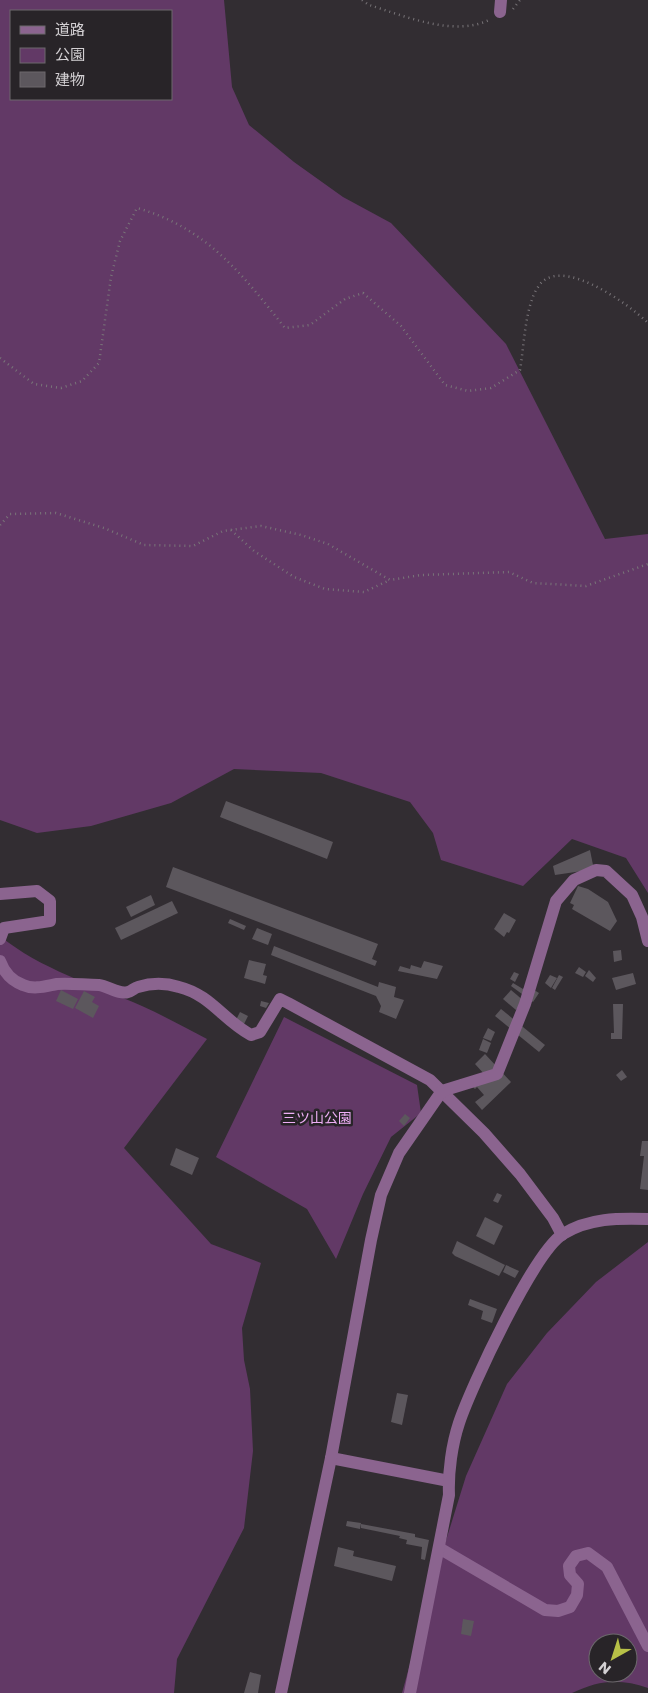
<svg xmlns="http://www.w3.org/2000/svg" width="648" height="1693" font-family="Poppins,'Noto Sans JP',sans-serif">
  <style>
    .green { fill: #623966; fill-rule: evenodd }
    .building { fill: #5c575d }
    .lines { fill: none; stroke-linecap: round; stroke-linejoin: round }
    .path { stroke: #797579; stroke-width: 2.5; stroke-dasharray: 1 4; stroke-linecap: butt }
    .minor { stroke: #8b648f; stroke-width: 12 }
    .labels { text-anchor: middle; stroke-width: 5; stroke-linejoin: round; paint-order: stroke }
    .park-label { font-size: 14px; fill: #eeaef5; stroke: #282428 }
  </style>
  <rect width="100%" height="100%" fill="#322d32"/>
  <g class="green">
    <path d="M0,0H224L232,87L249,125L294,162L343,197L391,223L506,344L605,539L648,534V893L626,858L572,839L523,886L441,860L433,833L410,802L321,773L234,769L171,803L91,826L37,833L0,820ZM171,11V99H11V11Z"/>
    <path d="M0,936C40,969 94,985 142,1006C164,1016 186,1028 207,1039L124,1148L211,1244L261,1263L242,1328L244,1360L250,1389L253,1451L244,1528L177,1659L174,1693H0Z"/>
    <polygon points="284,1017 417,1085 421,1113 391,1137 363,1194 336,1259 307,1209 216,1157"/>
    <path d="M648,1242V1688C620,1678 599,1680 572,1693H402L429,1595L466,1476L507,1384L547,1333L596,1282ZM598,1643H628V1673H598Z"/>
  </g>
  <g class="building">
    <polygon points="226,801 333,842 327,859 220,817"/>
    <polygon points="590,850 593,865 589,870 555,875 553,866"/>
    <polygon points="173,867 378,944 372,959 377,961 375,966 166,887"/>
    <polygon points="578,886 588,889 608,902 617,921 610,931 572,909 574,905 570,903"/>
    <polygon points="151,895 155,905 131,917 126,907"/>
    <polygon points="172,901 178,913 121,940 115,928"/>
    <polygon points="504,913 516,920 509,933 507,932 504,937 494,929"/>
    <polygon points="230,919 246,926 244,930 228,923"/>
    <polygon points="257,928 272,934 268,945 252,939"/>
    <polygon points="274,946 378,987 379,982 396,987 394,997 404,1000 396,1019 379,1012 381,1006 376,996 271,955"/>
    <polygon points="621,950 622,960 614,962 613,951"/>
    <polygon points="249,960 266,964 263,975 267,976 265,984 244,978"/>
    <polygon points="424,961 443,966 437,979 398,971 400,966 410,969 411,965 421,968"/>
    <polygon points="579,967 586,972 583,977 575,973"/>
    <polygon points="589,970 596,978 593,982 585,976"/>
    <polygon points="514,972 519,974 515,982 510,979"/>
    <polygon points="633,973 636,984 616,990 612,978"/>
    <polygon points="550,975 557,978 551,988 545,983"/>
    <polygon points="559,975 563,977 555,990 552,988"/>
    <polygon points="513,983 523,989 526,985 539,993 533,1002 511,986"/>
    <polygon points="61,990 78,999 73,1009 56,1001"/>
    <polygon points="511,990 524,1001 516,1010 503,999"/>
    <polygon points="84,991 95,997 92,1002 99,1006 93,1018 75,1008"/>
    <polygon points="261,1001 269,1003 266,1008 260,1006"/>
    <polygon points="613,1004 623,1004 622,1039 611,1039 611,1033 614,1033"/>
    <polygon points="501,1009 545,1045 539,1052 495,1016"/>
    <polygon points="240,1012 248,1016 244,1024 236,1020"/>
    <polygon points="488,1028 495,1032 491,1041 483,1038"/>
    <polygon points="483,1039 491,1043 487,1053 479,1050"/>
    <polygon points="485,1054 511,1082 482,1110 475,1102 484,1095 477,1087 475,1089 468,1082 485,1075 475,1064"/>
    <polygon points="622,1070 627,1077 621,1081 616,1075"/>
    <polygon points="405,1114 410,1118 404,1126 399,1121"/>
    <polygon points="642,1141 648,1141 648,1190 640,1189 644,1156 640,1156"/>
    <polygon points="176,1148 199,1158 192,1175 170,1165"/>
    <polygon points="497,1193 502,1195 498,1203 493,1201"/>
    <polygon points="485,1217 503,1226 494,1245 476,1236"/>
    <polygon points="457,1241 505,1265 499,1276 455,1256 452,1253"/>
    <polygon points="506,1265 519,1271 515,1278 503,1272"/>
    <polygon points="470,1299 497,1309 492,1323 481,1319 483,1311 468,1305"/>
    <polygon points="397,1393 408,1395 402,1425 391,1422"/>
    <polygon points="347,1521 361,1523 360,1529 346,1526"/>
    <polygon points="361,1524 415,1534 415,1537 429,1540 425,1560 421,1559 422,1547 406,1544 407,1540 399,1538 400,1536 361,1528"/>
    <polygon points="338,1547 354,1551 353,1556 396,1566 392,1581 334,1566"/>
    <polygon points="463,1619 474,1621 471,1636 461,1634"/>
    <polygon points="250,1672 261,1675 258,1693 244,1693"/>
  </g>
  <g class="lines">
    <g class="path">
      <path d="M362,0L369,5C405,16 455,38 491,19"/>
      <polyline points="513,9 520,0"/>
      <path d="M0,358L34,384L61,388L82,381L99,363L111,277L120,241L137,208C207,228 242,274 285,328L310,325L345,299L363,293L401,326L445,385L468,391L491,388L520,370C524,347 525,306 538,287C559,253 630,305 648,323"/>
      <polyline points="0,525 10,514 56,513 104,528 144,545 193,546 223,531 261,526 301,535 328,544 390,580 421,575 509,572 533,583 586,586 648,564"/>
      <polyline points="231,530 254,551 294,577 325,589 364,592 390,580"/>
    </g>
    <g class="minor">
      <polyline points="500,12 501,0"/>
      <polyline points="0,894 37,891 50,901 50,921 4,928 0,939"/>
      <path d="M0,961C4,972 12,981 23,985C34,990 46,986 57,984C71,983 85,985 99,985C108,986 119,995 128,992C132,991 134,988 138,987C151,983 166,983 179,987C211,995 223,1020 251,1035L260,1032L280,999L288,1003L430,1080L484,1133L520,1174L553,1218L562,1235"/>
      <polyline points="331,1458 449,1481"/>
      <polyline points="439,1548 545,1610 558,1611 570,1607 577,1595 578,1584 570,1575 569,1566 576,1556 588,1553 607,1567 648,1646"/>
      <polyline points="281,1693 331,1458 371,1240 381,1195 399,1153 442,1091 497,1074 525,1004 556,901 574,880 596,870 606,871 632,895 642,917 648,941"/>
      <path d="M410,1693L449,1495C448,1472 452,1444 459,1423C471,1387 534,1252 563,1234C589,1218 618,1218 648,1219"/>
    </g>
  </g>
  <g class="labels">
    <g class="park-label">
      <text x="317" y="1123">三ツ山公園</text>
    </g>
  </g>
  <rect x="10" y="10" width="162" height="90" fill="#282428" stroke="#6c696c"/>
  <rect x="20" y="26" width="25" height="8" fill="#8b648f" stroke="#6c696c"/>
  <text x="55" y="35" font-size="15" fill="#d3d0d3">道路</text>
  <rect x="20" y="48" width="25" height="15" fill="#623966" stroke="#6c696c"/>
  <text x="55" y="60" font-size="15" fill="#d3d0d3">公園</text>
  <rect x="20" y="72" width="25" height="15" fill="#5c575d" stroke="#6c696c"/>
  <text x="55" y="85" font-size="15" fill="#d3d0d3">建物</text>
  <g transform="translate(613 1658) rotate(219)"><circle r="24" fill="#282428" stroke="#6c696c"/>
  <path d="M0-4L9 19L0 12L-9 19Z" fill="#b8c147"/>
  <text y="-8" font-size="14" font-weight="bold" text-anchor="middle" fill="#d3d0d3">N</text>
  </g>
</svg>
